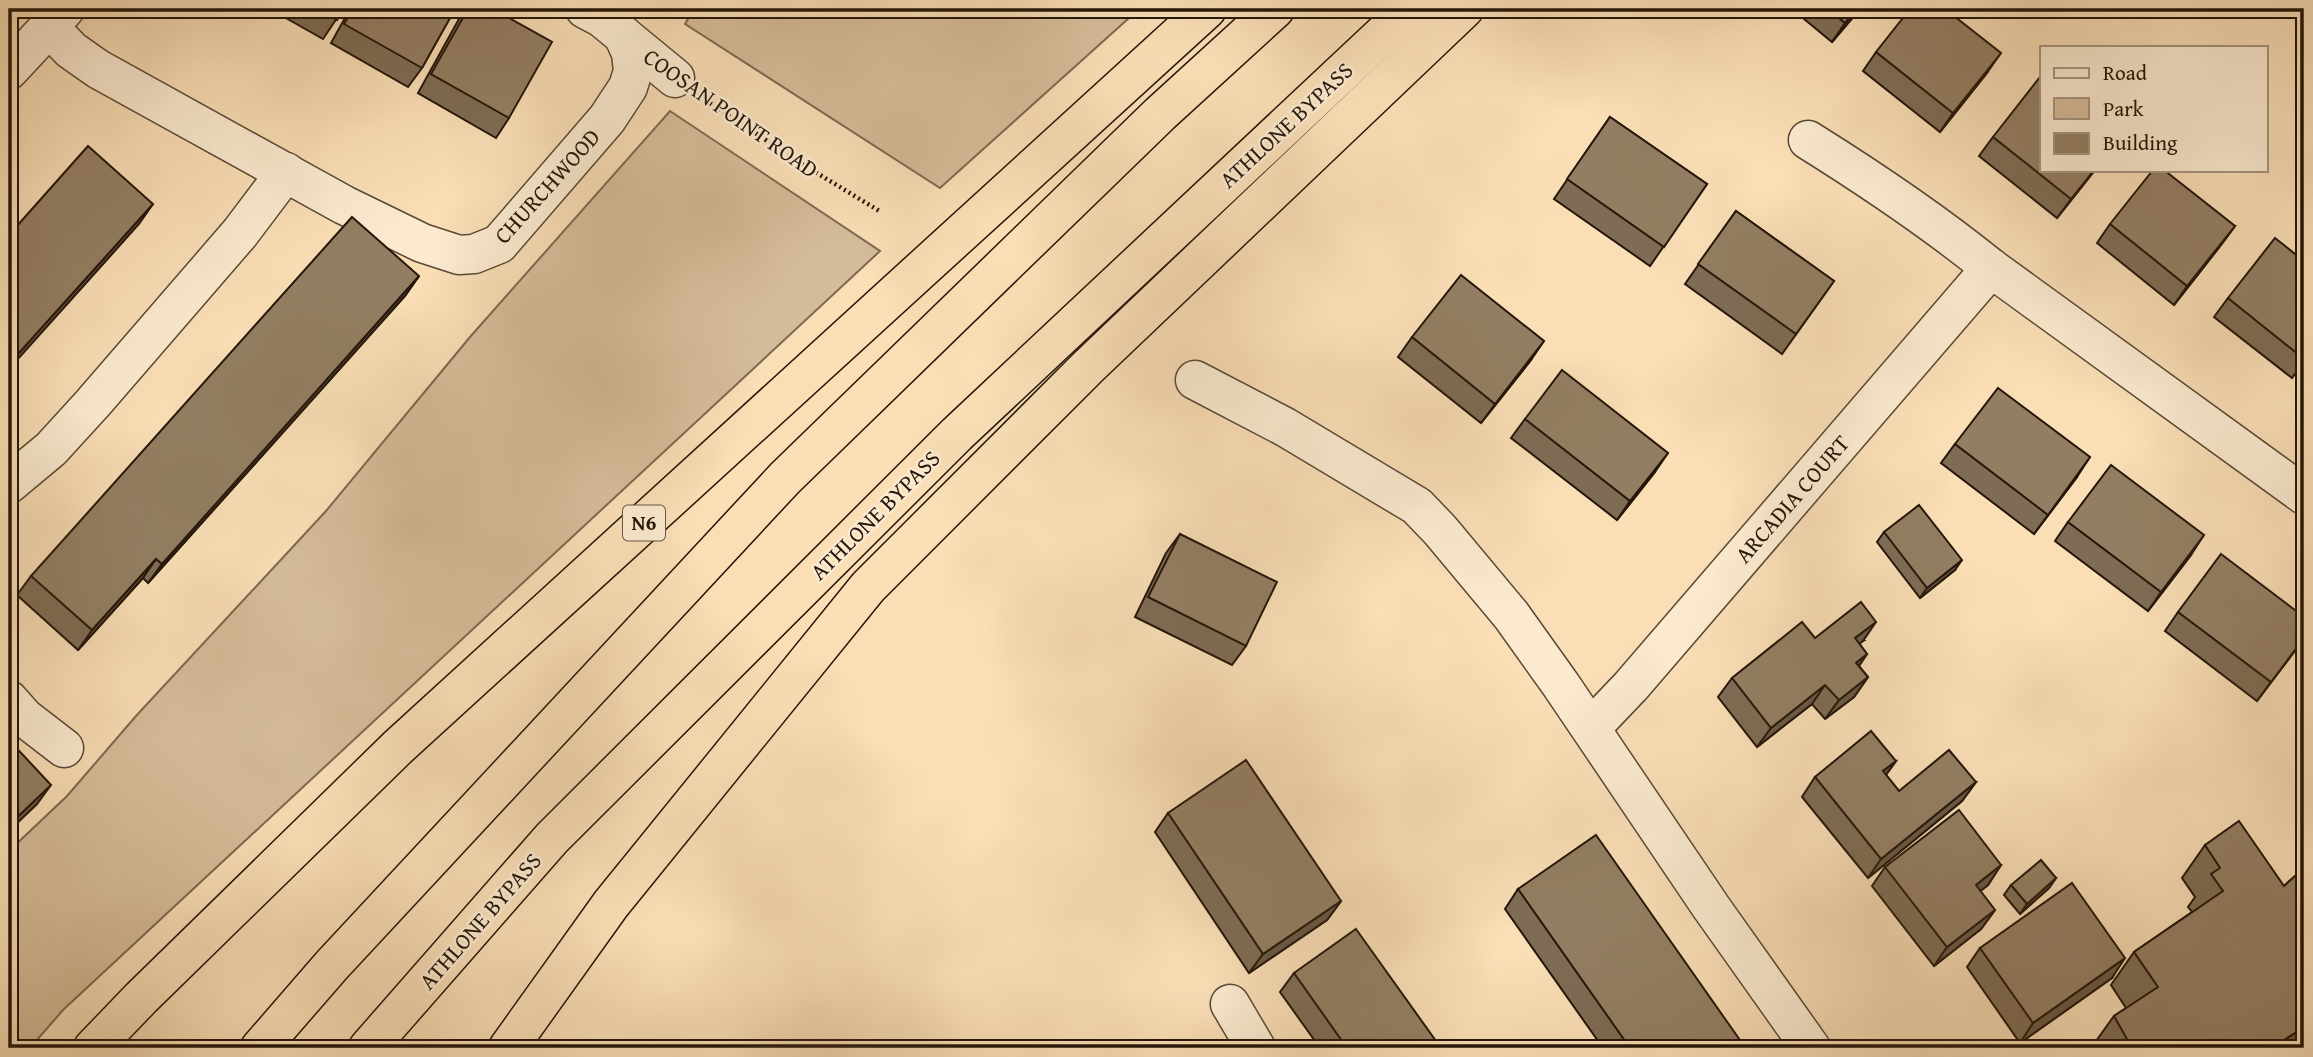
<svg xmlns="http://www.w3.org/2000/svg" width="2313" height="1057" font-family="'Gentium Book Plus',serif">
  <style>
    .green { fill: #d5bc99; stroke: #7c6951; stroke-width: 2 }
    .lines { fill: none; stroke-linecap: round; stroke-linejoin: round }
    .minor-casing { stroke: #594834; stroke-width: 41 }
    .highway-casing { stroke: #241609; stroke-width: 41 }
    .path { stroke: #241609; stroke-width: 4.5; stroke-dasharray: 2 3.5; stroke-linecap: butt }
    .minor { stroke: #fbead0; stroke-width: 38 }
    .highway { stroke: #f9deb6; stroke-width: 38 }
    .wall { fill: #7e6c55; stroke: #241609; stroke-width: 2 }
    .shaded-wall { fill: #675845; stroke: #241609; stroke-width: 2 }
    .building { fill: #937e63; stroke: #241609; stroke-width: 2 }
    .labels { text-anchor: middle; stroke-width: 5; stroke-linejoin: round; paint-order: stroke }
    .shield { fill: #fbead0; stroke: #645645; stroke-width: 2 }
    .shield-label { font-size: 21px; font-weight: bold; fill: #241609 }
    .street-label { font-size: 23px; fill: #241609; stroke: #fbead0 }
  </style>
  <rect width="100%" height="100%" fill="#f9deb6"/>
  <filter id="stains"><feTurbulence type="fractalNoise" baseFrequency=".00286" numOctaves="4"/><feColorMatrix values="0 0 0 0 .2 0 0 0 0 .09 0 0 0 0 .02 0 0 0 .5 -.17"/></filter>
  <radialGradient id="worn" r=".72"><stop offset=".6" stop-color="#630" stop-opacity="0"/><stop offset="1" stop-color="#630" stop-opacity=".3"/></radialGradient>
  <g class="green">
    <polygon points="694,9 1139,9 940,188 685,24"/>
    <polygon points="670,111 880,251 63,1010 30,1048 9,1048 9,851 67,796 136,716 326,511 470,337"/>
  </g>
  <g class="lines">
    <g class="minor-casing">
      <g id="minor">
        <polyline points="65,9 49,27 71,50 98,69 344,205 422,243 459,255 474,254 499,244 607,119 628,87 633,71 631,53 623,35"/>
        <polyline points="585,9 602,18 675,78"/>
        <polyline points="9,70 49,27"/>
        <path d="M1808,140C1872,180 1933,221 1991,268L2304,495"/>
        <polyline points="1195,380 1285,427 1417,506 1440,530 1511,615 1561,685 1711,907 1811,1048"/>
        <polyline points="9,484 51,449 93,403 240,233 286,172"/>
        <polyline points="9,700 25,718 64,748"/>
        <polyline points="1591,728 1631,686 1991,268"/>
        <polyline points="1230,1004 1256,1048"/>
      </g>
    </g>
    <g class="highway-casing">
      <g id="highway">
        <polyline points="93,1048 141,998 398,747 1207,9"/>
        <polyline points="260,1048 332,965 785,478 1160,114 1275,9"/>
        <polyline points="368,1048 552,838 957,434 1410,9"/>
        <polyline points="508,1048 611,904 868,587 1088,367 1464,9"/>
      </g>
    </g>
    <polyline class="path" points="710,103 802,164 881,212"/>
    <use href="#minor" class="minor"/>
    <use href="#highway" class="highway"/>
  </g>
  <g class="wall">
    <polygon points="270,9 343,9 323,39"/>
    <polygon points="350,9 455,9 422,68 408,87 331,43"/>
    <polygon points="466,9 493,9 509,118 496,138 418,93 460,17"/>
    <polygon points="1792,9 1860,9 1832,42"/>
    <polygon points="1876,52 1987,73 1940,132 1863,71"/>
    <polygon points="1610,117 1707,184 1650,266 1554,199"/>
    <polygon points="1993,137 2095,170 2057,218 1979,156"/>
    <polygon points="1736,211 1834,281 1782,354 1685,284"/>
    <polygon points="2110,224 2235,226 2221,245 2174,305 2097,243"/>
    <polygon points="2304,261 2304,362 2292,378 2214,317 2228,298"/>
    <polygon points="419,276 405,296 148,583 143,578 78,650 17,595 31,576"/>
    <polygon points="1412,337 1531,360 1481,423 1398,357"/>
    <polygon points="1525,419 1655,472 1617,520 1511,438"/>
    <polygon points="1955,444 2077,477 2034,534 1941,463"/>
    <polygon points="2068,522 2191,555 2148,611 2055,541"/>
    <polygon points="1884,532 1955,570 1920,598 1877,542"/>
    <polygon points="1180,534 1246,646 1232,665 1135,617 1166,553"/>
    <polygon points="2178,612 2304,638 2257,701 2165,631"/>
    <polygon points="1815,638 1863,641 1859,643 1867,654 1859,666 1868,677 1854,697 1825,719 1812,704 1757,747 1718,697 1732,678"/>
    <polygon points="1896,761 1886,775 1899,791 1976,782 1962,801 1868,878 1802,797 1815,777"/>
    <polygon points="1168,813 1341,901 1327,920 1249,973 1155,832"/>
    <polygon points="2205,845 2284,886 2304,868 2304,1044 2298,1048 2091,1048 2114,1016 2126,1008 2111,985 2134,952 2192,912 2188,907 2195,897 2182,878"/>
    <polygon points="2001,865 1988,885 1980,891 1995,910 1981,929 1934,966 1872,886 1885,867"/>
    <polygon points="2056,878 2049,888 2020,914 2004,895 2011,885"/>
    <polygon points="1518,889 1738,1048 1603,1048 1505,909"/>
    <polygon points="1980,948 2112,978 2020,1043 1967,967"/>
    <polygon points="1294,973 1441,1048 1320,1048 1280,992"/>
  </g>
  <g class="shaded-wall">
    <polygon points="1857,9 1860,9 1832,42 1845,23"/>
    <polygon points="2001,53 1987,73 1940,132 1953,113"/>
    <polygon points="2094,170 2095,170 2057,218 2071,199"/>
    <polygon points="153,204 139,224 9,369 9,364"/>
    <polygon points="2235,226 2221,245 2174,305 2187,286"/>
    <polygon points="419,276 405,296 148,583 162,564"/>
    <polygon points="1544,341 1531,360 1481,423 1495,404"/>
    <polygon points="1668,453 1655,472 1617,520 1630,501"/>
    <polygon points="2090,457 2077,477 2034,534 2048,515"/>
    <polygon points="2204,535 2191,555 2148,611 2161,592"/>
    <polygon points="156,559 143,578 78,650 92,630"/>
    <polygon points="1962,560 1955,570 1920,598 1927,588"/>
    <polygon points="1876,622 1863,641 1842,657 1855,638"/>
    <polygon points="2304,638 2304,639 2257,701 2271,682"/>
    <polygon points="1867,654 1854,673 1856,663"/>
    <polygon points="1868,677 1854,697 1825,719 1839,700"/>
    <polygon points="1825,685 1812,704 1757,747 1771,728"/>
    <polygon points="1896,761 1882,780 1883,771"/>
    <polygon points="1976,782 1962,801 1868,878 1881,859"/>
    <polygon points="51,785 37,804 9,831 9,825"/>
    <polygon points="2001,865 1988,885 1963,905 1976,885"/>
    <polygon points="2056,878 2049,888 2020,914 2027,904"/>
    <polygon points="1341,901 1327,920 1249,973 1263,954"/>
    <polygon points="1995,910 1981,929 1934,966 1947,947"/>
    <polygon points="2125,958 2112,978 2020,1043 2033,1023"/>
    <polygon points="2304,1027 2304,1044 2298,1048 2272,1048"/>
  </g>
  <g class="building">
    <polygon points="318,9 343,9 337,20"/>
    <polygon points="353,9 455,9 422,68 344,24"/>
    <polygon points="468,9 493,9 552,42 509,118 431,74"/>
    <polygon points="1828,9 1857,9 1845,23"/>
    <polygon points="1910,9 1945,9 2001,53 1953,113 1876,52"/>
    <polygon points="2040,77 2042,78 2042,170 2094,170 2071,199 1993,137"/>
    <polygon points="1610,117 1707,184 1664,247 1567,179"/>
    <polygon points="88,146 153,204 9,364 9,235"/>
    <polygon points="2153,170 2164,170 2235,226 2187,286 2110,224"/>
    <polygon points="1736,211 1834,281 1796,334 1698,264"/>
    <polygon points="352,217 419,276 162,564 156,559 92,630 31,576"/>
    <polygon points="2275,238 2304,261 2304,359 2228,298"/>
    <polygon points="1461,275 1544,341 1495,404 1412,337"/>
    <polygon points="1562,370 1668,453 1630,501 1525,419"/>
    <polygon points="1998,388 2090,457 2048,515 1955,444"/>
    <polygon points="2111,465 2204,535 2161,592 2068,522"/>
    <polygon points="1919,505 1962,560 1927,588 1884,532"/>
    <polygon points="1180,534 1277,582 1246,646 1148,597"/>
    <polygon points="2221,554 2304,617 2304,638 2271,682 2178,612"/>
    <polygon points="1861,602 1876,622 1855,638 1867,654 1856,663 1868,677 1839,700 1825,685 1771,728 1732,678 1802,622 1815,638"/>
    <polygon points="1871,731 1896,761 1883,771 1899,791 1949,750 1976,782 1881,859 1815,777"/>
    <polygon points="9,740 51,785 9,825"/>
    <polygon points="1246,760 1341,901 1263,954 1168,813"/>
    <polygon points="1959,810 2001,865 1976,885 1995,910 1947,947 1885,867"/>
    <polygon points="2239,821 2284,886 2304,868 2304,1027 2272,1048 2132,1048 2114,1016 2158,987 2134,952 2223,891 2211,874 2220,868 2205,845"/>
    <polygon points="1596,835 1742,1043 1734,1048 1630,1048 1518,889"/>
    <polygon points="2041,860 2056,878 2027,904 2011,885"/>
    <polygon points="2072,883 2125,958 2033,1023 1980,948"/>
    <polygon points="1356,929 1441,1048 1347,1048 1294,973"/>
  </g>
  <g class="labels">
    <rect class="shield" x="623" y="505.5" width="42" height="35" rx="5"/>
    <g class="shield-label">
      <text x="644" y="530">N6</text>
    </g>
    <g class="street-label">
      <text transform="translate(731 113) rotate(35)" y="8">COOSAN POINT ROAD</text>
      <text transform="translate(1286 125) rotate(-43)" y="8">ATHLONE BYPASS</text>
      <text transform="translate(547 186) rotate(-48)" y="8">CHURCHWOOD</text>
      <text transform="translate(1792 499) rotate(-49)" y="8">ARCADIA COURT</text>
      <text transform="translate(875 515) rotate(-45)" y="8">ATHLONE BYPASS</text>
      <text transform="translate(480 921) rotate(-49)" y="8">ATHLONE BYPASS</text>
    </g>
  </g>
  <rect width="2313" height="1057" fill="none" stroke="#f9deb6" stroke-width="35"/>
  <rect x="10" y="10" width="2292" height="1036" fill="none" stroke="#241609" stroke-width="3.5"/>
  <rect x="18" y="18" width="2278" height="1022" fill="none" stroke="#241609" stroke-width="2"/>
  <rect x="2040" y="46" width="228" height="126" fill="#fbead0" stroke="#a59580" stroke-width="2"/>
  <rect x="2054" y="68" width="35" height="10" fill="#fbead0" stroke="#a59580" stroke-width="2"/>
  <text x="2103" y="80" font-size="21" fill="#241609">Road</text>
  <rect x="2054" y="98" width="35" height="21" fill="#d5bc99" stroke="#a59580" stroke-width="2"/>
  <text x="2103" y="116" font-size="21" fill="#241609">Park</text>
  <rect x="2054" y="133" width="35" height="21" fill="#937e63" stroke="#a59580" stroke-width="2"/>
  <text x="2103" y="150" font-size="21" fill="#241609">Building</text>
  <rect width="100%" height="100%" filter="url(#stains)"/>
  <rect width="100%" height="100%" fill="url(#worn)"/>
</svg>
